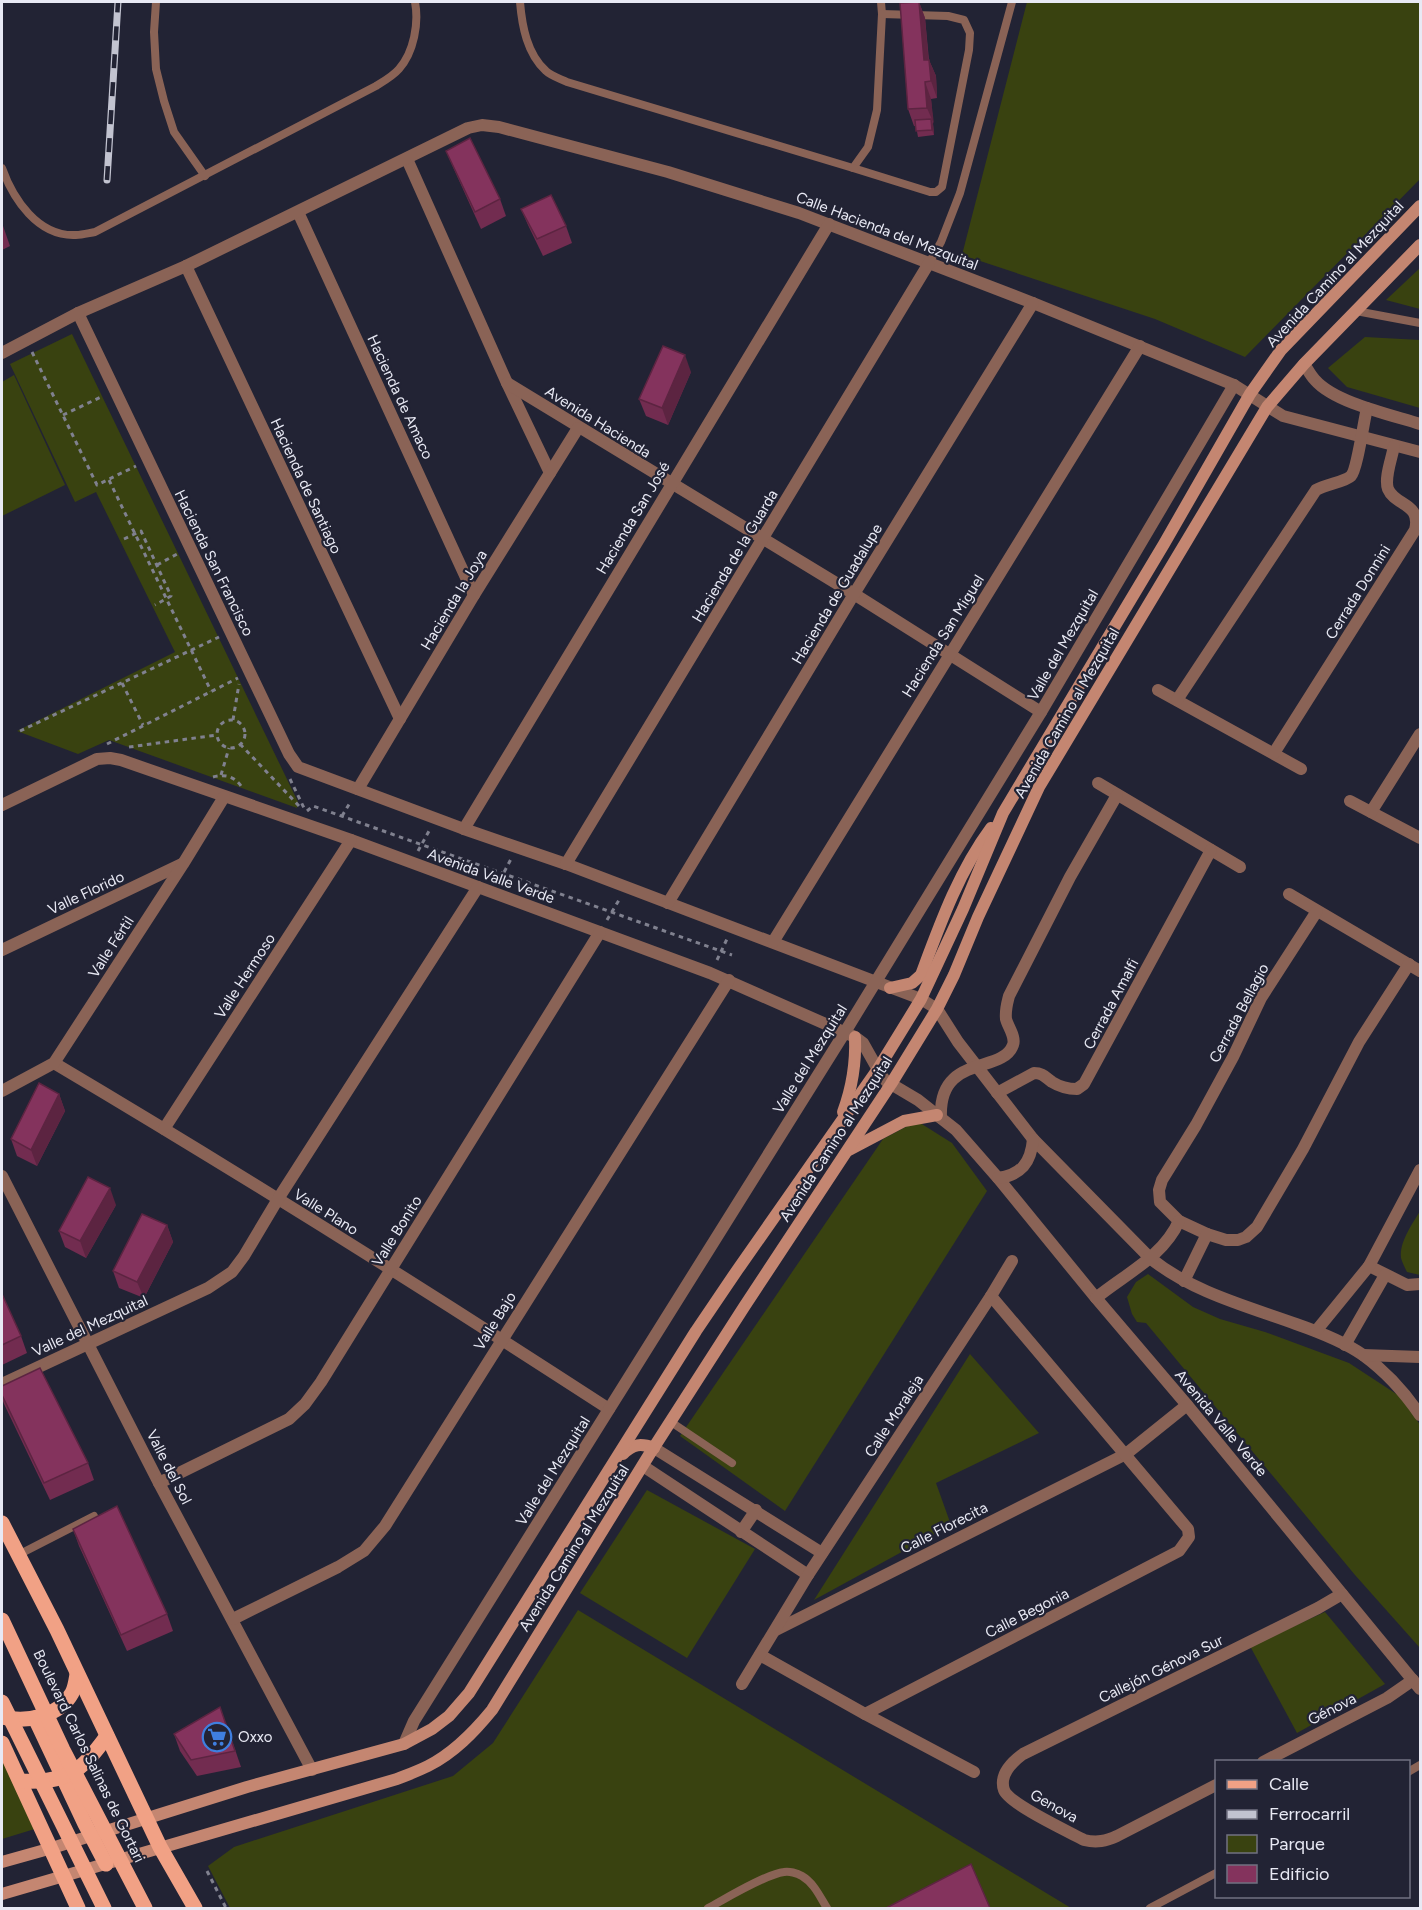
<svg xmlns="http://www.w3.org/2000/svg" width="1422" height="1910" font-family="Figtree,sans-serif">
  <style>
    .green { fill: #394210 }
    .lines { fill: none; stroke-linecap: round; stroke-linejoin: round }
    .path { stroke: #80818f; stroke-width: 3; stroke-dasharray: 4.5 4.5; stroke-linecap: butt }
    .lane { stroke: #8a6356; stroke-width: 8 }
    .street { stroke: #8a6356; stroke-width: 12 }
    .secondary { stroke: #c48671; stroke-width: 12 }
    .primary { stroke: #f1a185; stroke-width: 15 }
    .rail-casing { stroke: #c2c3d0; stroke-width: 7 }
    .rail { stroke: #222334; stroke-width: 4.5; stroke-dasharray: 14; stroke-linecap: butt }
    .primary-bridge { stroke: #f1a185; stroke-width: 15 }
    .wall { fill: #722c50 }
    .shaded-wall { fill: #5c2441 }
    .building { fill: #84335d; stroke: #5c2441; stroke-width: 1.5 }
    .labels { text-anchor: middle; stroke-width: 4.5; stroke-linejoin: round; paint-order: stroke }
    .street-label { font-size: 15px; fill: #e8e9f4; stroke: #222334 }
    .poi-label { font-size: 15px; fill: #e8e9f4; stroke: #222334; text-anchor: start }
  </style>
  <rect width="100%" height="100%" fill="#222334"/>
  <g class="green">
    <polygon points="1027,2 1420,2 1420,179 1245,357 1155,319 962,255"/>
    <polygon points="1420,268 1420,309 1386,300"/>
    <polygon points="72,334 298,802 297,808 109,740 78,754 17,731 175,652 96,492 75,502 10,364"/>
    <polygon points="1365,337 1420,340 1420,408 1347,387 1328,368"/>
    <polygon points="14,375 65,485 2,516 2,382"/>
    <polygon points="917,1121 952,1143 987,1191 785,1511 680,1436 883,1139"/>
    <path d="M1420,1211V1275L1407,1272C1405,1268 1402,1262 1401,1258C1399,1242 1413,1223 1420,1211Z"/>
    <polygon points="1148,1274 1193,1307 1220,1319 1265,1332 1349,1363 1404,1399 1420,1425 1420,1648 1355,1575 1146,1323 1137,1322 1132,1314 1127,1297 1136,1282"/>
    <polygon points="970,1354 1039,1433 936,1483 951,1525 814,1600"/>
    <polygon points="647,1490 755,1549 687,1658 580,1593"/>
    <polygon points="578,1610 1071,1908 230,1908 208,1866 234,1847 453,1776 493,1743"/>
    <polygon points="1325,1612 1385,1684 1297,1733 1250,1646"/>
    <polygon points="2,1751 38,1828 2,1839"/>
  </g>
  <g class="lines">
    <g class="path">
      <polyline points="32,352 97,485 136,466"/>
      <polyline points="63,415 103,396"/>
      <polyline points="109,480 211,691"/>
      <polyline points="124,539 141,531 171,596 155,605"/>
      <polyline points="157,565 179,553"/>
      <polyline points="122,683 143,725"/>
      <polyline points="233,720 239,684"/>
      <circle cx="231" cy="734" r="14"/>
      <polyline points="20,731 219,637"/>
      <polyline points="107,744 238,678"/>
      <polyline points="240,744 300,807"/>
      <polyline points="129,747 217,735"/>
      <polyline points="221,775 229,748"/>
      <path d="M213,777C225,774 234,776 241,786"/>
      <polyline points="290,779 304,808"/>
      <polyline points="307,811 313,806 732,955"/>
      <polyline points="342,816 351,801"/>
      <polyline points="418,851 429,831"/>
      <polyline points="500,880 511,859"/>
      <polyline points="607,920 619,900"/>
      <polyline points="717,960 727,939"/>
      <polyline points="207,1871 226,1908"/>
    </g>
    <g class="lane">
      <polyline points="156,2 154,32 156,69 164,101 174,132 205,176"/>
      <path d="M520,2C522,26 527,54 546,71C551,76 561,79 567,82L853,168L868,147L877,110L882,14L881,2"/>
      <path d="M2,168C13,199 38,237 76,235C82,235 89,233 95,232L376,86C384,81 393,76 399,69C414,52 419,23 415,2"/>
      <polyline points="853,168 930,192 936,192 942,187 969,50 970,33 964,20 948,16 882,14"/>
      <polyline points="929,263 941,242 960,193 1012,2"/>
      <polyline points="1356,311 1420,323"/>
      <polyline points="671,1422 732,1463"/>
      <polyline points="18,1555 94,1516"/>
      <polyline points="1408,1772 1420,1765"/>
      <path d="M708,1908C725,1899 766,1874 784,1872C789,1871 797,1873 802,1876C814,1883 820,1897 827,1908"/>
      <polyline points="1150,1908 1216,1873"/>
    </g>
    <g class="street">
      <polyline points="407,159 507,383 550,473"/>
      <polyline points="298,212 474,595"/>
      <polyline points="186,266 400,719"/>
      <path d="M78,313L289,754L298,767L464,829L566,864L921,999L937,1009L958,1042L1033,1139L1150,1258C1192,1292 1246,1306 1296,1324C1319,1332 1343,1341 1363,1355C1385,1371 1405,1393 1420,1415"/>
      <polyline points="2,353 78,313 186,266 468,128 482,125 499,127 668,172 799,213 1033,303 1234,385 1283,416 1420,452"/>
      <path d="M1304,364C1308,370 1311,376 1315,380C1335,403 1392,415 1420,424"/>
      <polyline points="507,383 854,594 1041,712"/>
      <polyline points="1158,690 1301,769"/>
      <path d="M1177,700L1316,490C1326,484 1345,482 1351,476C1357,470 1364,420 1367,408"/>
      <path d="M1274,753L1415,530C1422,503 1395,506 1388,489C1384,478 1392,458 1394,446"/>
      <polyline points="1098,783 1240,867"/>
      <polyline points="358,789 474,595 578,428"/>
      <polyline points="1350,801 1420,838"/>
      <polyline points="2,805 97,759 110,758 121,760 351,840 710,973 855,1037 863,1043 881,1075 886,1081 918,1100 956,1130 998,1178 1096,1298 1187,1405 1420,1689"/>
      <polyline points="1371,812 1420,734"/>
      <polyline points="464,829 829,224"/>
      <polyline points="566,864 929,263"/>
      <polyline points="1289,894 1420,971"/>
      <polyline points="668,903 854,594 1033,303"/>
      <polyline points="1317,911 1261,998 1233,1057 1196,1125 1162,1180 1159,1190 1160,1202 1179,1221 1207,1234 1226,1240 1238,1240 1246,1237 1257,1227 1303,1149 1359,1042 1409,964"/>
      <polyline points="773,942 1140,346"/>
      <polyline points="2,950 182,864"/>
      <path d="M54,1063C241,1174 426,1290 609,1409"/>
      <polyline points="2,1091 54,1063 183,864 224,797"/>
      <path d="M997,1093L1034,1073C1043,1073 1045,1077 1052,1082C1060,1087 1068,1089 1077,1089L1084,1084L1211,850"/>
      <path d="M941,1118C938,1053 1002,1075 1013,1045C1016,1037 1008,1027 1006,1019C1005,1010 1007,1004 1009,996L1070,877L1117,795"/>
      <polyline points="164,1129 351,840"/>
      <polyline points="2,1176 159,1483 312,1770"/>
      <path d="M998,1178C1021,1175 1031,1163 1033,1139"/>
      <polyline points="1369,1266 1407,1285 1420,1284"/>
      <polyline points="1184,1281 1207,1234"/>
      <path d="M1096,1298C1125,1274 1163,1257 1179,1221"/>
      <polyline points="1316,1331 1369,1266 1420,1170"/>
      <polyline points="1345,1345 1385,1275"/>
      <polyline points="1363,1355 1420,1357"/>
      <polyline points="2,1384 208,1288 232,1272 244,1256 278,1199 478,887"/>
      <polyline points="654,1448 822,1553"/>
      <polyline points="643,1466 808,1575"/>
      <polyline points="159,1483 289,1419 305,1404 321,1382 600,932"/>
      <polyline points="741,1532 756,1510"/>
      <polyline points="233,1619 338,1567 364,1551 385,1526 729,980"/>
      <polyline points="776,1630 1126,1454 1187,1405"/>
      <polyline points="760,1655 865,1714 974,1772"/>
      <polyline points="742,1684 808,1575 991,1296 1012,1261"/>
      <polyline points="865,1714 1179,1551 1189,1537 1188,1529 991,1296"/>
      <polyline points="404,1744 414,1721 845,1032 1041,712 1234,385"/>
      <polyline points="1263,1762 1387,1698 1413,1680"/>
      <path d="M1216,1785L1117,1836C1106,1841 1097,1843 1084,1840C1069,1832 1009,1804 1004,1790C999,1775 1012,1762 1023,1754L1318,1608L1342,1594"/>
    </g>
    <g class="secondary">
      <path d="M890,988L912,983L921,975C940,924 959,871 991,828"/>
      <path d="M843,1112C852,1088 856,1063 855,1037"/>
      <polyline points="849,1150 904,1121 937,1115"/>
      <path d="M623,1454C633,1444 641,1443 654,1448"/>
      <polyline points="2,1862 52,1848 247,1787 404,1744 432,1729 449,1716 469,1693 696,1331 738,1269 878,1069 921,999 963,909 1003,813 1164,544 1250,394 1281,350 1420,206"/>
      <path d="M2,1894L397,1779C407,1775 418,1771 428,1766C454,1753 474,1732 492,1710L649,1455L744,1307L891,1084L937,1009L954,975L978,917L1039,787L1267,407L1304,364L1420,245"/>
    </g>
    <g class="primary">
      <polyline points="2,1523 57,1630 160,1847 195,1908"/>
      <path d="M2,1717C26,1723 59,1717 72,1693C75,1688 76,1680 77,1674"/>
      <polyline points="35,1718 85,1824 106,1864"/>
      <polyline points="2,1743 78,1908"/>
      <path d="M20,1781C67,1783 80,1773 107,1736"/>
    </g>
    <g class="rail-casing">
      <polyline id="rail" points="107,180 118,2"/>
    </g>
    <use href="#rail" class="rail"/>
    <g class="primary-bridge">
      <polyline points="2,1620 63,1750 145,1908"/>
      <polyline points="2,1702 104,1908"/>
    </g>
  </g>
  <g class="wall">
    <polygon points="919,2 925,18 929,60 936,76 937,98 931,99 934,135 918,137 916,126 914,126 908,109"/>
    <polygon points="446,151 500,199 506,216 481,229 453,167"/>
    <polygon points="521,209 566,226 572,243 543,256 528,225"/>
    <polygon points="2,223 10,246 2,250"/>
    <polygon points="691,372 668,425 646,416 639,399"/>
    <polygon points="59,1094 65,1111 37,1166 17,1156 11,1139"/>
    <polygon points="116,1205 86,1258 65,1247 59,1231"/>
    <polygon points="167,1225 173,1242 144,1298 119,1288 113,1271"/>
    <polygon points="2,1294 21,1336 27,1353 2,1365"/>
    <polygon points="2,1386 88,1463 94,1480 50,1500 4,1404 2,1398"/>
    <polygon points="73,1529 167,1614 173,1631 127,1651 79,1546"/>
    <polygon points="226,1723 241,1767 197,1776 180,1751 174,1734"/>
  </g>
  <g class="shaded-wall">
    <polygon points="919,2 925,18 930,77 924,60"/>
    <polygon points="929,60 936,76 937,98 931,81"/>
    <polygon points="925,82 931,99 934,124 927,108"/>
    <polygon points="931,119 933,124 934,135 932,130"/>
    <polygon points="685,355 691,372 668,425 662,408"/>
    <polygon points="59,1094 65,1111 37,1166 31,1150"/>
    <polygon points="110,1188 116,1205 86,1258 80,1241"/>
    <polygon points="167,1225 173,1242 144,1298 137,1282"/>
  </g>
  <g class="building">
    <polygon points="919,2 924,60 929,60 931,81 925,82 927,108 908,109 900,3"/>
    <polygon points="931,119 932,130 916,131 915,120"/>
    <polygon points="470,138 500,199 475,212 446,151"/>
    <polygon points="551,195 566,226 537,239 521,209"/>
    <polygon points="663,346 685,355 662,408 639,399"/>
    <polygon points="39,1083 59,1094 31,1150 11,1139"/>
    <polygon points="88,1177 110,1188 80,1241 59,1231"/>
    <polygon points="142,1214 167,1225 137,1282 113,1271"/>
    <polygon points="2,1294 21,1336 2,1345"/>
    <polygon points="40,1368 88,1463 44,1483 2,1395 2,1386"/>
    <polygon points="117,1506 167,1614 121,1635 73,1529"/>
    <polygon points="220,1707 235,1751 191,1760 174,1734"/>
    <polygon points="971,1864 990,1908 886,1908"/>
  </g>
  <defs>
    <g id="supermarket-ring" transform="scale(1.5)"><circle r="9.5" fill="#222334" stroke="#3f7fe0" stroke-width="1.5"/><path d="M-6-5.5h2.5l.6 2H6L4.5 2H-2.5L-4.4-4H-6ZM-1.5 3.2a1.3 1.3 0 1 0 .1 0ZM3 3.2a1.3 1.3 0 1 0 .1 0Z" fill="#3f7fe0"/></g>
  </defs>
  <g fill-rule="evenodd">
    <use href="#supermarket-ring" x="217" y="1737"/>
  </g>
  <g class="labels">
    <g class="street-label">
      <text transform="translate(887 231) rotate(21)" y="5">Calle Hacienda del Mezquital</text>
      <text transform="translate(1335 274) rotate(-47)" y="5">Avenida Camino al Mezquital</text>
      <text transform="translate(400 397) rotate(65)" y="5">Hacienda de Amaco</text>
      <text transform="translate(598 422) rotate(32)" y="5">Avenida Hacienda</text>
      <text transform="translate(306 486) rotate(65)" y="5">Hacienda de Santiago</text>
      <text transform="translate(633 518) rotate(-59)" y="5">Hacienda San José</text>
      <text transform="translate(735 556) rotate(-59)" y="5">Hacienda de la Guarda</text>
      <text transform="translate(214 563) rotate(64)" y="5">Hacienda San Francisco</text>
      <text transform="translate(1358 592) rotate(-58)" y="5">Cerrada Donnini</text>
      <text transform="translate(837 594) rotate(-59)" y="5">Hacienda de Guadalupe</text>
      <text transform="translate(454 600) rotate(-59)" y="5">Hacienda la Joya</text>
      <text transform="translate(943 636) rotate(-58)" y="5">Hacienda San Miguel</text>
      <text transform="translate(1063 645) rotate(-60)" y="5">Valle del Mezquital</text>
      <text transform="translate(1067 713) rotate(-60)" y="5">Avenida Camino al Mezquital</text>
      <text transform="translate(491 876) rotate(20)" y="5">Avenida Valle Verde</text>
      <text transform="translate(86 893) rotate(-25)" y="5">Valle Florido</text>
      <text transform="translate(111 947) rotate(-57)" y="5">Valle Fértil</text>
      <text transform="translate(245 976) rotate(-57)" y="5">Valle Hermoso</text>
      <text transform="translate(1111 1004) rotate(-62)" y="5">Cerrada Amalfi</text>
      <text transform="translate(1239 1013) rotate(-62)" y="5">Cerrada Bellagio</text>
      <text transform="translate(810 1059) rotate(-58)" y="5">Valle del Mezquital</text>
      <text transform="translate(836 1139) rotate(-57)" y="5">Avenida Camino al Mezquital</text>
      <text transform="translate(326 1212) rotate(32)" y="5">Valle Plano</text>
      <text transform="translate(397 1231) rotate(-58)" y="5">Valle Bonito</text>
      <text transform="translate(495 1321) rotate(-58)" y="5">Valle Bajo</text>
      <text transform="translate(90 1326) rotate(-25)" y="5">Valle del Mezquital</text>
      <text transform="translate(894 1416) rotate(-57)" y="5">Calle Moraleja</text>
      <text transform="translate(1221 1423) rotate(50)" y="5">Avenida Valle Verde</text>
      <text transform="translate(169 1467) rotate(63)" y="5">Valle del Sol</text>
      <text transform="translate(553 1471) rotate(-58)" y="5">Valle del Mezquital</text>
      <text transform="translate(944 1528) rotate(-27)" y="5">Calle Florecita</text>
      <text transform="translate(574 1548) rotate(-58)" y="5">Avenida Camino al Mezquital</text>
      <text transform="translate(1027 1613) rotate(-27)" y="5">Calle Begonia</text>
      <text transform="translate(1161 1669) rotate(-26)" y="5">Callejón Génova Sur</text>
      <text transform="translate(1332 1709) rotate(-27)" y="5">Génova</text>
      <text transform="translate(89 1756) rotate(64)" y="5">Boulevard Carlos Salinas de Gortari</text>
      <text transform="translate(1054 1806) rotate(29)" y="5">Genova</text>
    </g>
    <g class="poi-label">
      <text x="238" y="1742">Oxxo</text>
    </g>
  </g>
  <rect width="1422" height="1910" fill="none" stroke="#e8e9f4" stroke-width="6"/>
  <rect x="1215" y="1760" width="195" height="138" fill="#222334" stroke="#717281" stroke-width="1.5"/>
  <rect x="1227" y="1780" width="30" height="9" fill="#f1a185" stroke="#717281" stroke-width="1.5"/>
  <text x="1269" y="1790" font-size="18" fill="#e8e9f4">Calle</text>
  <rect x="1227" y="1810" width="30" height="9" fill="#c2c3d0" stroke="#717281" stroke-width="1.5"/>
  <text x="1269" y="1820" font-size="18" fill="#e8e9f4">Ferrocarril</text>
  <rect x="1227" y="1835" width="30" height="18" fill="#394210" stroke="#717281" stroke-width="1.5"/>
  <text x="1269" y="1850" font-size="18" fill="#e8e9f4">Parque</text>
  <rect x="1227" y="1865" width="30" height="18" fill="#84335d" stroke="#717281" stroke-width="1.5"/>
  <text x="1269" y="1880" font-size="18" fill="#e8e9f4">Edificio</text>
</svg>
